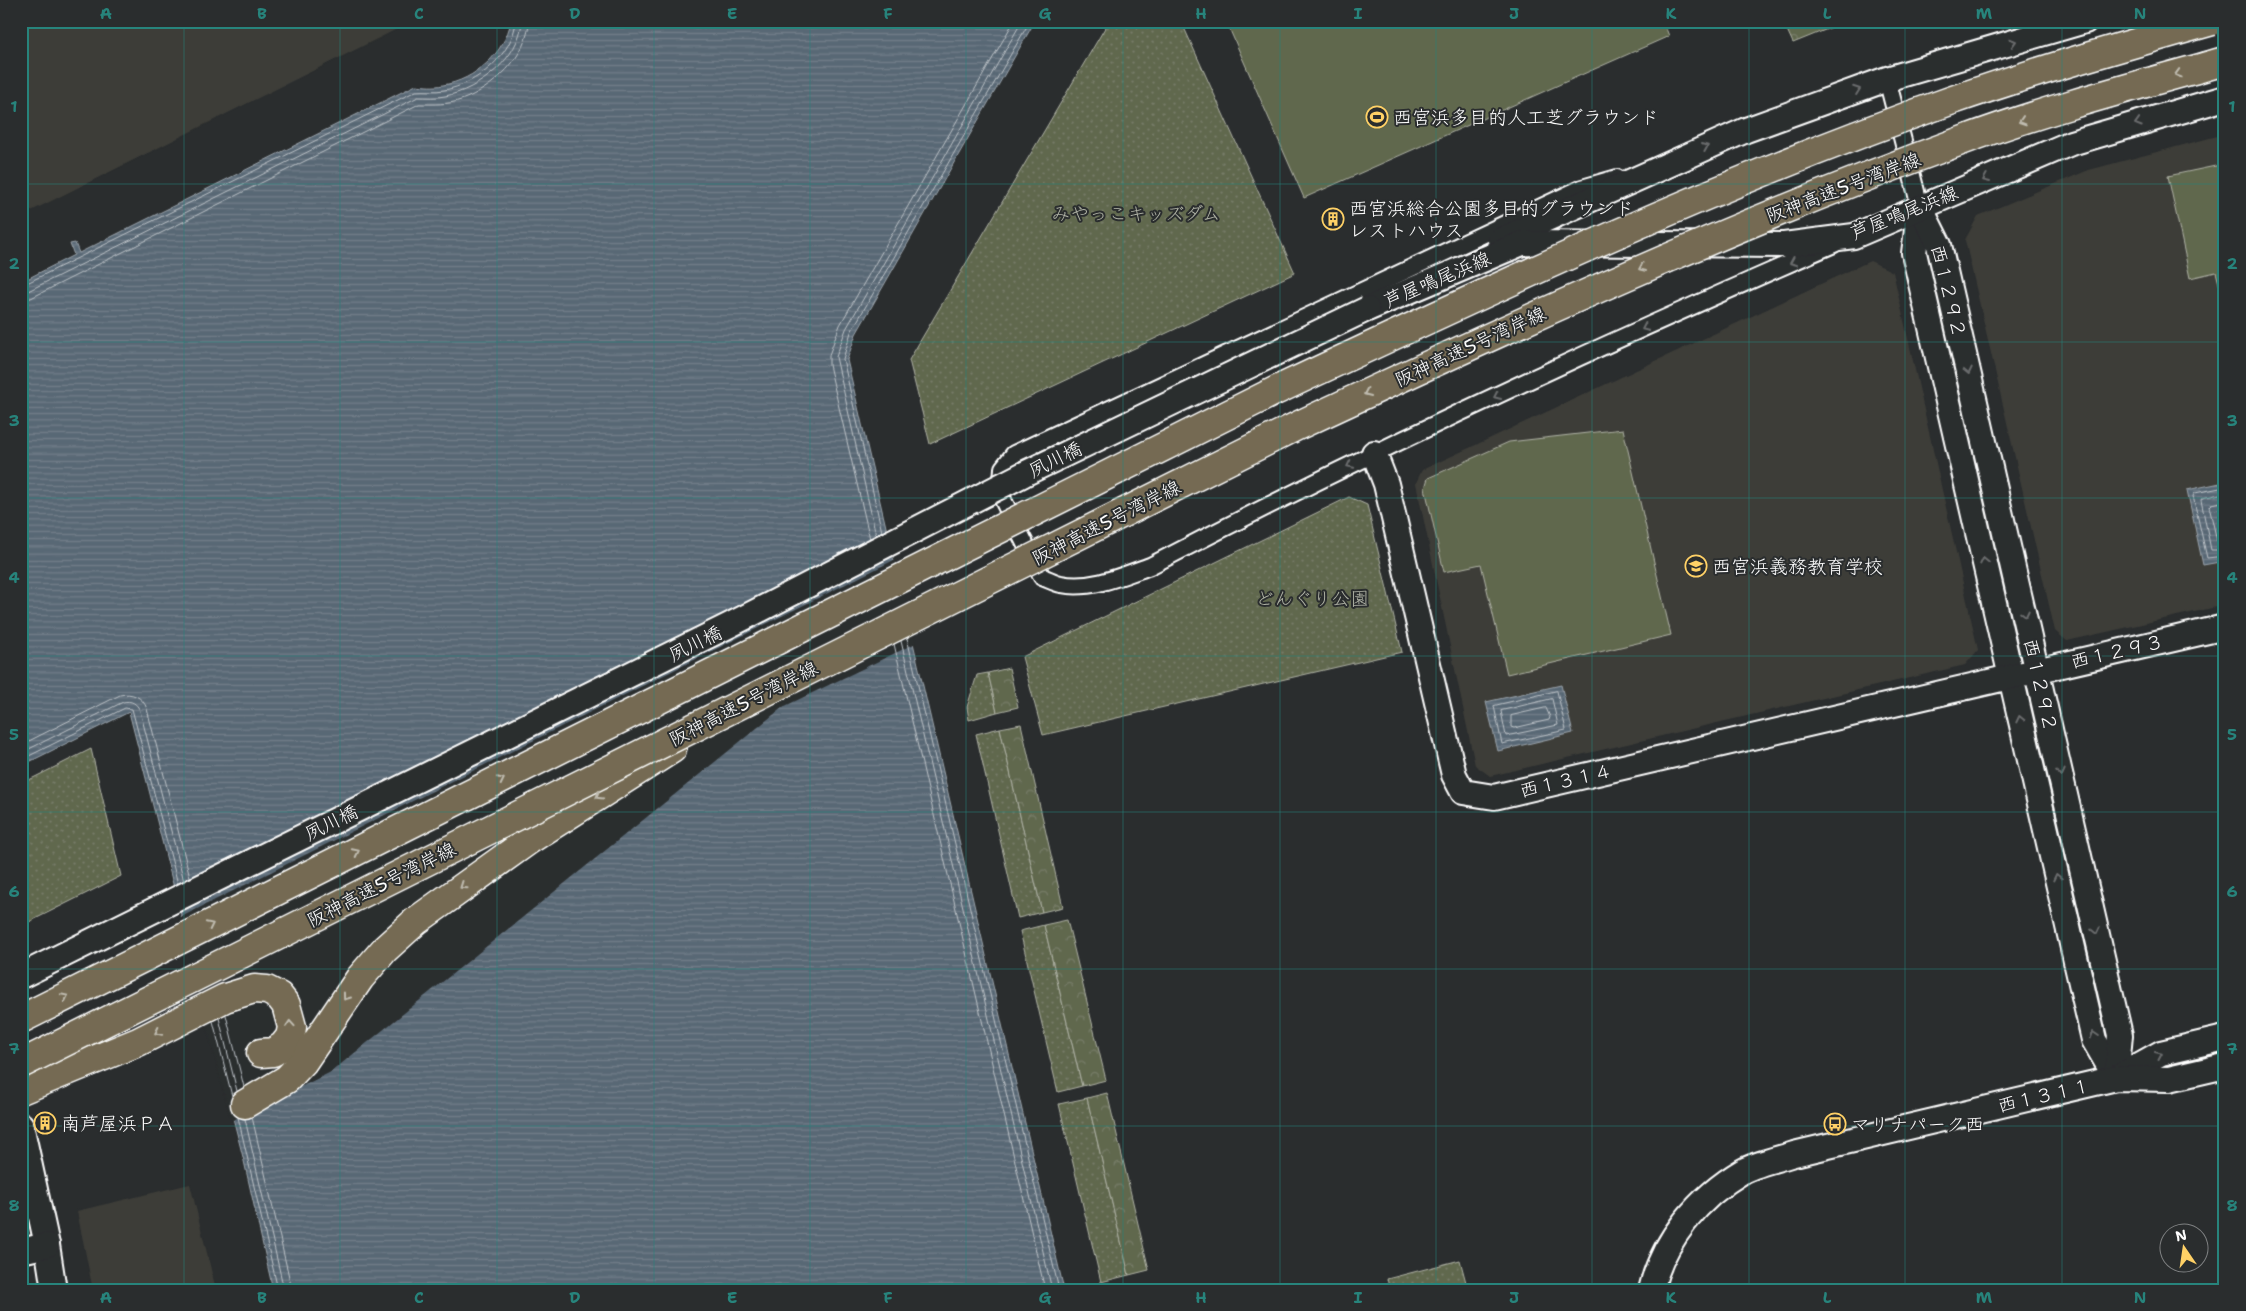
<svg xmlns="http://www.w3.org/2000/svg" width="2246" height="1311" font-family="'Shantell Sans','Klee One',sans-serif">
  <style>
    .built { fill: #3e3e39 }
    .grass { fill: url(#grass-dots); stroke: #b0b3a6 }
    .forest { fill: url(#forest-crowns); stroke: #b0b3a6 }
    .pitch { fill: #60674e; stroke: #b0b3a6 }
    .water { fill: url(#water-rules); stroke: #9ba4ac }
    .pier { fill: #2a2d2e }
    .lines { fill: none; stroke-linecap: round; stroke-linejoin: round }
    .shore { stroke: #bdc3c8; stroke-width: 1 }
    .street-casing { stroke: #fff; stroke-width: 20 }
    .secondary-casing { stroke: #fff; stroke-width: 28 }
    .highway-casing { stroke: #fff; stroke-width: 31 }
    .street { stroke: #2a2d2e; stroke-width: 16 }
    .secondary { stroke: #2a2d2e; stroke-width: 24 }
    .highway { stroke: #746b52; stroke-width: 28 }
    .secondary-bridge-casing { stroke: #fff; stroke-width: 28; stroke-linecap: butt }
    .highway-bridge-casing { stroke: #fff; stroke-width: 31; stroke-linecap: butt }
    .secondary-bridge { stroke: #2a2d2e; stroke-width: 24 }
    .highway-bridge { stroke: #746b52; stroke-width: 28 }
    .oneway { stroke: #6a6c6d }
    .oneway2 { stroke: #c0bcb1 }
    .grid { fill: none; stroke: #27847c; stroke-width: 1; stroke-opacity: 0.55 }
    .labels { text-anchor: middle; stroke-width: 4; stroke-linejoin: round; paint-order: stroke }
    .poi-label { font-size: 19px; fill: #fff; stroke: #2a2d2e; text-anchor: start }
    .street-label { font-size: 19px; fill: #fff; stroke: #2a2d2e }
    .park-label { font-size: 19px; fill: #b0b3a6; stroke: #2a2d2e }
    .neatline { fill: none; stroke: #27847c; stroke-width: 2 }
    .grid-label { font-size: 16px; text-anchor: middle; font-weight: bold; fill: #27847c }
  </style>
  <defs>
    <pattern id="grass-dots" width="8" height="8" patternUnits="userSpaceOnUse" patternTransform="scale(1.25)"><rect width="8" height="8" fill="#60674e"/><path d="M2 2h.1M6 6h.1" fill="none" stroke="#787e69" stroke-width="1.8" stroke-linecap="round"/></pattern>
    <pattern id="forest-crowns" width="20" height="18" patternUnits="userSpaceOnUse" patternTransform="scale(1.25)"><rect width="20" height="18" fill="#60674e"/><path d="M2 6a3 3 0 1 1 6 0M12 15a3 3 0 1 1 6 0" fill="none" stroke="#787e69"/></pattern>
    <pattern id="water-rules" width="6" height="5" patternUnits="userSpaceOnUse" patternTransform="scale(1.25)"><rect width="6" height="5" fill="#596875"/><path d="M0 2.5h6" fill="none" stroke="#727f8a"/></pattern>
  </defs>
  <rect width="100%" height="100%" fill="#2a2d2e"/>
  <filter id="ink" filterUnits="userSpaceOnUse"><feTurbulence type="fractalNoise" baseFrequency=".02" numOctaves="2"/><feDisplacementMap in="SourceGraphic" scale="10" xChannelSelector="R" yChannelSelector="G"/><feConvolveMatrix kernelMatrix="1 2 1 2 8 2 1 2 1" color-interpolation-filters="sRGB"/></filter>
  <g filter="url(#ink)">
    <g class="built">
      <polygon points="21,21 413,21 21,216"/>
      <polygon points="2225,134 2225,605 2067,641 2055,631 1965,240 1978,216 2089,170"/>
      <polygon points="1870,261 1893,272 1978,650 1965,665 1490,776 1475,765 1416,483 1422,470"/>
      <polygon points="190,1184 216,1290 93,1290 77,1211"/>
    </g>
    <g class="grass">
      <polygon points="1109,21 1181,21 1295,273 930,444 909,360"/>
      <polygon points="1349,497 1367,505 1402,652 1043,735 1022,657"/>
      <polygon points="988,673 997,712 969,720 967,707 977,675"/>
      <polygon points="1000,728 1042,912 1018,918 976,734"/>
      <polygon points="91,749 121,876 21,926 21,784"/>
      <polygon points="1044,925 1082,1086 1058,1092 1020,931"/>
      <polygon points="1087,1098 1129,1275 1101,1282 1059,1104"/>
      <polygon points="1460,1260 1468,1290 1390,1290 1387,1279"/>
    </g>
    <g class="forest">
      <polygon points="1783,21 1834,21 1835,26 1793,43"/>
      <polygon points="1009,668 1018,707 997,712 988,673"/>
      <polygon points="1021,724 1063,907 1042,912 1000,728"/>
      <polygon points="1067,920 1106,1080 1082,1086 1044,925"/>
      <polygon points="1107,1093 1149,1270 1129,1275 1087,1098"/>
    </g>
    <g class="pitch">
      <polygon points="1226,21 1663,21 1669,36 1304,198"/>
      <polygon points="2225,164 2225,307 2216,272 2190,278 2168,176"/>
      <polygon points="1623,429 1671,635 1507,674 1481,564 1444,572 1425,488 1428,478 1509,442"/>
    </g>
    <g class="water">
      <path d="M511,21H1035L856,334L847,360L1064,1290H273L244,1161L129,712L21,766V282L74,255L70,244L75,243L79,253L416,85C425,86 434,87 443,85C475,80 505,53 511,21Z"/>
      <polygon points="2225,482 2225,561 2203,565 2187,490"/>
      <polygon points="1561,685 1573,733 1498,751 1486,702"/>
    </g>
    <polygon class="pier" points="896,559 916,643 783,707 331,1072 231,1121 179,918"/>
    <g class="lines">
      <g class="shore">
        <path d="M21,286L416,91C425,90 435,92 444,90C476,85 513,55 516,21"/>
        <path d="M21,292L28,291L418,97C427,97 436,98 445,96C479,90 520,58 522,21"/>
        <path d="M21,300L31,298L419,104C434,104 447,105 461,100C493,89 528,56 529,21"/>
        <polyline points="2225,487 2195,493 2193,496 2207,558 2225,556"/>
        <polyline points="2225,493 2202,498 2201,500 2211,550 2225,550"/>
        <polyline points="2225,501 2211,504 2209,506 2217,541 2225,542"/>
        <polyline points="882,532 843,359 851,332 1030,21"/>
        <polyline points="876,535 836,357 846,329 1022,21"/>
        <polyline points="870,539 829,365 829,355 840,325 1014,21"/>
        <polyline points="907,638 1059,1290"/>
        <polyline points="901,641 1052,1290"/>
        <polyline points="894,644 1045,1290"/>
        <polygon points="1557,691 1566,730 1502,744 1494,706"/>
        <polygon points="1552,699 1558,725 1506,736 1501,711"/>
        <polygon points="1546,708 1550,717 1549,720 1514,728 1511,727 1511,716"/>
        <path d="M21,745L120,695C132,692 143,697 147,709L190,877"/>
        <path d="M21,753L123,702C131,700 137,703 140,711L184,881"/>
        <polyline points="21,760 125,708 132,709 178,884"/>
        <polyline points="226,1015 244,1087"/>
        <polyline points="219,1018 237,1091"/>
        <polyline points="213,1021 232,1096"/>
        <polyline points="238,1117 278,1290"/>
        <polyline points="252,1117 292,1290"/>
        <polyline points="245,1119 284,1290"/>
      </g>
      <g class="street-casing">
        <g id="street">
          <polyline points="1887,79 1920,207"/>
          <path d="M1617,178L1582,188L1014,454L1003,468L1001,496L1042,577C1048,579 1055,583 1061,584C1091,590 1122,576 1150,566C1373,450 1602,344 1834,244"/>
        </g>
      </g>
      <g class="secondary-casing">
        <g id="secondary">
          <polyline points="1920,207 1914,253 2094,1040 2116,1078"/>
          <polyline points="1920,207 1939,245 2120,1035 2116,1078"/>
          <polyline points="1500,240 1746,130 1887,79 2085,21"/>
          <polyline points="1367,309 1522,243 1784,245 1854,236 2071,143 2225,98"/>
          <polyline points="1374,453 1386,484 1454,775 1463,792 1494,797 2225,627"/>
          <polyline points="2116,1078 2161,1053 2225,1038"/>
          <polyline points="21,1125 47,1245 54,1290"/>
          <polyline points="21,1251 47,1245"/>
          <path d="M1651,1290C1663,1240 1699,1197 1743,1171C1758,1163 1778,1159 1794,1154L2116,1078L2169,1079L2225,1066"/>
        </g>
      </g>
      <g class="highway-casing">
        <g id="highway">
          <polyline points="21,1090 138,1042 225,998 254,989 267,990 279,996 286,1005 292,1027 290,1037 283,1046 273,1052 261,1053"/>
          <polyline points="245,1104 287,1079 303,1062 360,978 385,949 416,921 529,840 672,749"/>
        </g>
      </g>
      <use href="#street" class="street"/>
      <use href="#secondary" class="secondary"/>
      <use href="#highway" class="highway"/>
      <g class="secondary-bridge-casing">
        <polyline id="secondary-bridge" points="21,976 730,625 1024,474 1367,309"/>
      </g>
      <g class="highway-bridge-casing">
        <g id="highway-bridge">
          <path d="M21,1019L1277,390C1498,286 1720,182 1950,101C2036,71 2124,46 2212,21"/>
          <path d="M21,1064L1297,426C1515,324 1734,224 1961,141C2047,109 2136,86 2225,61"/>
        </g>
      </g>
      <use href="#secondary-bridge" class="secondary-bridge"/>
      <use href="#highway-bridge" class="highway-bridge"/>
    </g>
    <defs><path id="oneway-chevron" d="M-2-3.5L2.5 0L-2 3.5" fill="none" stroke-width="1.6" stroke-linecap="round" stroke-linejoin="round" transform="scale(1.25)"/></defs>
    <g class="oneway">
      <use href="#oneway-chevron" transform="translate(2013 42) rotate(-16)"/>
      <use href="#oneway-chevron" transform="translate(1857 90) rotate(-20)"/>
      <use href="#oneway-chevron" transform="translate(2138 123) rotate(163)"/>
      <use href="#oneway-chevron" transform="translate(1705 147) rotate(-23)"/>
      <use href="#oneway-chevron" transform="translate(1986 179) rotate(157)"/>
      <use href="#oneway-chevron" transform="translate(1793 262) rotate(157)"/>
      <use href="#oneway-chevron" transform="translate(1645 328) rotate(155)"/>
      <use href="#oneway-chevron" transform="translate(1968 371) rotate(77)"/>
      <use href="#oneway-chevron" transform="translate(1497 396) rotate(155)"/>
      <use href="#oneway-chevron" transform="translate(1350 465) rotate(154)"/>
      <use href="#oneway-chevron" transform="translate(1984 561) rotate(-103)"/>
      <use href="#oneway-chevron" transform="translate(2025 614) rotate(77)"/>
      <use href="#oneway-chevron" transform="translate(2020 719) rotate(-103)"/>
      <use href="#oneway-chevron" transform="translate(2061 773) rotate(77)"/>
      <use href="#oneway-chevron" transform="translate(2057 877) rotate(-103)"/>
      <use href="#oneway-chevron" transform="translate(2096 931) rotate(77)"/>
      <use href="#oneway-chevron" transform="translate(2094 1035) rotate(-108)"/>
      <use href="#oneway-chevron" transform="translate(2159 1055) rotate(-24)"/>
    </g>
    <g class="oneway2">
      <use href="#oneway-chevron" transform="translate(2178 74) rotate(164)"/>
      <use href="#oneway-chevron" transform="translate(2022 121) rotate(162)"/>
      <use href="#oneway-chevron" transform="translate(1642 268) rotate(156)"/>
      <use href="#oneway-chevron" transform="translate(1367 393) rotate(155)"/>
      <use href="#oneway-chevron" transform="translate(501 780) rotate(-26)"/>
      <use href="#oneway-chevron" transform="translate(599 796) rotate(148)"/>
      <use href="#oneway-chevron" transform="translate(356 852) rotate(-26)"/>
      <use href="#oneway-chevron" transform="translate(463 886) rotate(145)"/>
      <use href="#oneway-chevron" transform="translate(210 925) rotate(-26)"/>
      <use href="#oneway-chevron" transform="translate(65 997) rotate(-26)"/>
      <use href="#oneway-chevron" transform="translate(346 997) rotate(126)"/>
      <use href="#oneway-chevron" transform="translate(290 1024) rotate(-94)"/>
      <use href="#oneway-chevron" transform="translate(158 1032) rotate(154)"/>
    </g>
  </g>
  <path class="grid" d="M184,21V1290M340,21V1290M497,21V1290M654,21V1290M810,21V1290M966,21V1290M1123,21V1290M1280,21V1290M1436,21V1290M1592,21V1290M1749,21V1290M1905,21V1290M2062,21V1290M21,184H2225M21,342H2225M21,498H2225M21,656H2225M21,812H2225M21,969H2225M21,1126H2225"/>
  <defs>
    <g id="stadium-ring" transform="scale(1.125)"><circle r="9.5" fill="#2a2d2e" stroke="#ffd166" stroke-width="1.5"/><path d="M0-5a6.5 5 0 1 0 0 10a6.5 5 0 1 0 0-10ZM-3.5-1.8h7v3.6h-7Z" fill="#ffd166"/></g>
    <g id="building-ring" transform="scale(1.125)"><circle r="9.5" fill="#2a2d2e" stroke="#ffd166" stroke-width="1.5"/><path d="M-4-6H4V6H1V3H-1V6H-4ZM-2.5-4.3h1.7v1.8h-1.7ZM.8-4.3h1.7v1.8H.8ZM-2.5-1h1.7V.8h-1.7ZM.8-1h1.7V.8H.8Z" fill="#ffd166"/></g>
    <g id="school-ring" transform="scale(1.125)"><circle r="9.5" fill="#2a2d2e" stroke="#ffd166" stroke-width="1.5"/><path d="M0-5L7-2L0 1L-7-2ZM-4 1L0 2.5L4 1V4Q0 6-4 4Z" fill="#ffd166"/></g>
    <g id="bus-ring" transform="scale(1.125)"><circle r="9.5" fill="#2a2d2e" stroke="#ffd166" stroke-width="1.5"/><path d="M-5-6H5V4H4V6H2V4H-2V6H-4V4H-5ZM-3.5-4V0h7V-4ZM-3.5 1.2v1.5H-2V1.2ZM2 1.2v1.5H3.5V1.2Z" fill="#ffd166"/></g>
  </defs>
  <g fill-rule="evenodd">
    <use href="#stadium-ring" x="1377" y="117"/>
    <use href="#building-ring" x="1333" y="219"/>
    <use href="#school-ring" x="1696" y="566"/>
    <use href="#building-ring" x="45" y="1123"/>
    <use href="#bus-ring" x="1835" y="1124"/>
  </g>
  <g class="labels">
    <g class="poi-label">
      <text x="1393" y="124">西宮浜多目的人工芝グラウンド</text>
      <text x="1349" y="215">西宮浜総合公園多目的グラウンド<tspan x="1349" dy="22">レストハウス</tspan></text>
      <text x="1712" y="573">西宮浜義務教育学校</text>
      <text x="61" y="1130">南芦屋浜ＰＡ</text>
      <text x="1851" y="1131">マリナパーク西</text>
    </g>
    <g class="street-label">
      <text transform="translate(1843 187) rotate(-21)" y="7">阪神高速5号湾岸線</text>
      <text transform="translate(1904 212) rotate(-22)" y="7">芦屋鳴尾浜線</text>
      <text transform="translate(1437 279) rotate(-23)" y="7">芦屋鳴尾浜線</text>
      <text transform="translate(1949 291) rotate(76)" y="7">西１２９２</text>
      <text transform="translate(1470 346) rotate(-25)" y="7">阪神高速5号湾岸線</text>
      <text transform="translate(1055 459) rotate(-26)" y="7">夙川橋</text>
      <text transform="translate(1106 522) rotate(-27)" y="7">阪神高速5号湾岸線</text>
      <text transform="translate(695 643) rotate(-26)" y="7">夙川橋</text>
      <text transform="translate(2117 651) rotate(-13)" y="7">西１２９３</text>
      <text transform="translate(2041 685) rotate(77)" y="7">西１２９２</text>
      <text transform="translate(743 703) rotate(-27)" y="7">阪神高速5号湾岸線</text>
      <text transform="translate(1566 780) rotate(-13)" y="7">西１３１４</text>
      <text transform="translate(331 822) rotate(-26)" y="7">夙川橋</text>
      <text transform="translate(381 884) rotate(-27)" y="7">阪神高速5号湾岸線</text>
      <text transform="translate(2044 1095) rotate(-13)" y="7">西１３１１</text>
    </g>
    <g class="park-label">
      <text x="1136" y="220">みやっこキッズダム</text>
      <text x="1312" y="605">どんぐり公園</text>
    </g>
  </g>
  <rect width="2246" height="1311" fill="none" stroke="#2a2d2e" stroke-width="55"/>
  <g transform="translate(2184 1248) rotate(347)"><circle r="24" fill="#2a2d2e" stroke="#7f8182"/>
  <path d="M0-4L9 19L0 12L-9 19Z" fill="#ffd166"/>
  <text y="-8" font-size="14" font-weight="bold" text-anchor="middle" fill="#ffffff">N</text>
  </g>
  <rect x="28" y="28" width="2190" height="1256" class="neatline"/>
  <g class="grid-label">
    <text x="106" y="19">A</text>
    <text x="262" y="19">B</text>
    <text x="419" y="19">C</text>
    <text x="575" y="19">D</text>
    <text x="732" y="19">E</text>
    <text x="888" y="19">F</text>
    <text x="1045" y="19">G</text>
    <text x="1201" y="19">H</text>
    <text x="1358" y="19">I</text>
    <text x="1514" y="19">J</text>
    <text x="1671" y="19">K</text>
    <text x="1827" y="19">L</text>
    <text x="1984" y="19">M</text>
    <text x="2140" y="19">N</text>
    <text x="14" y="112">1</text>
    <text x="2232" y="112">1</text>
    <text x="14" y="269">2</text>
    <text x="2232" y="269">2</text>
    <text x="14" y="426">3</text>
    <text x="2232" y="426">3</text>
    <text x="14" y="583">4</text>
    <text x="2232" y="583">4</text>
    <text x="14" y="740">5</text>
    <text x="2232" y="740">5</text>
    <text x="14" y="897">6</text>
    <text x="2232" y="897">6</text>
    <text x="14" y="1054">7</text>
    <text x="2232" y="1054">7</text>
    <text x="14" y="1211">8</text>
    <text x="2232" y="1211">8</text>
    <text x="106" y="1303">A</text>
    <text x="262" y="1303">B</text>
    <text x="419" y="1303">C</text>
    <text x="575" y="1303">D</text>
    <text x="732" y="1303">E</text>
    <text x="888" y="1303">F</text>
    <text x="1045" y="1303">G</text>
    <text x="1201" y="1303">H</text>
    <text x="1358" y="1303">I</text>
    <text x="1514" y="1303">J</text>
    <text x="1671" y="1303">K</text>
    <text x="1827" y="1303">L</text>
    <text x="1984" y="1303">M</text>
    <text x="2140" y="1303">N</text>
  </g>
</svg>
